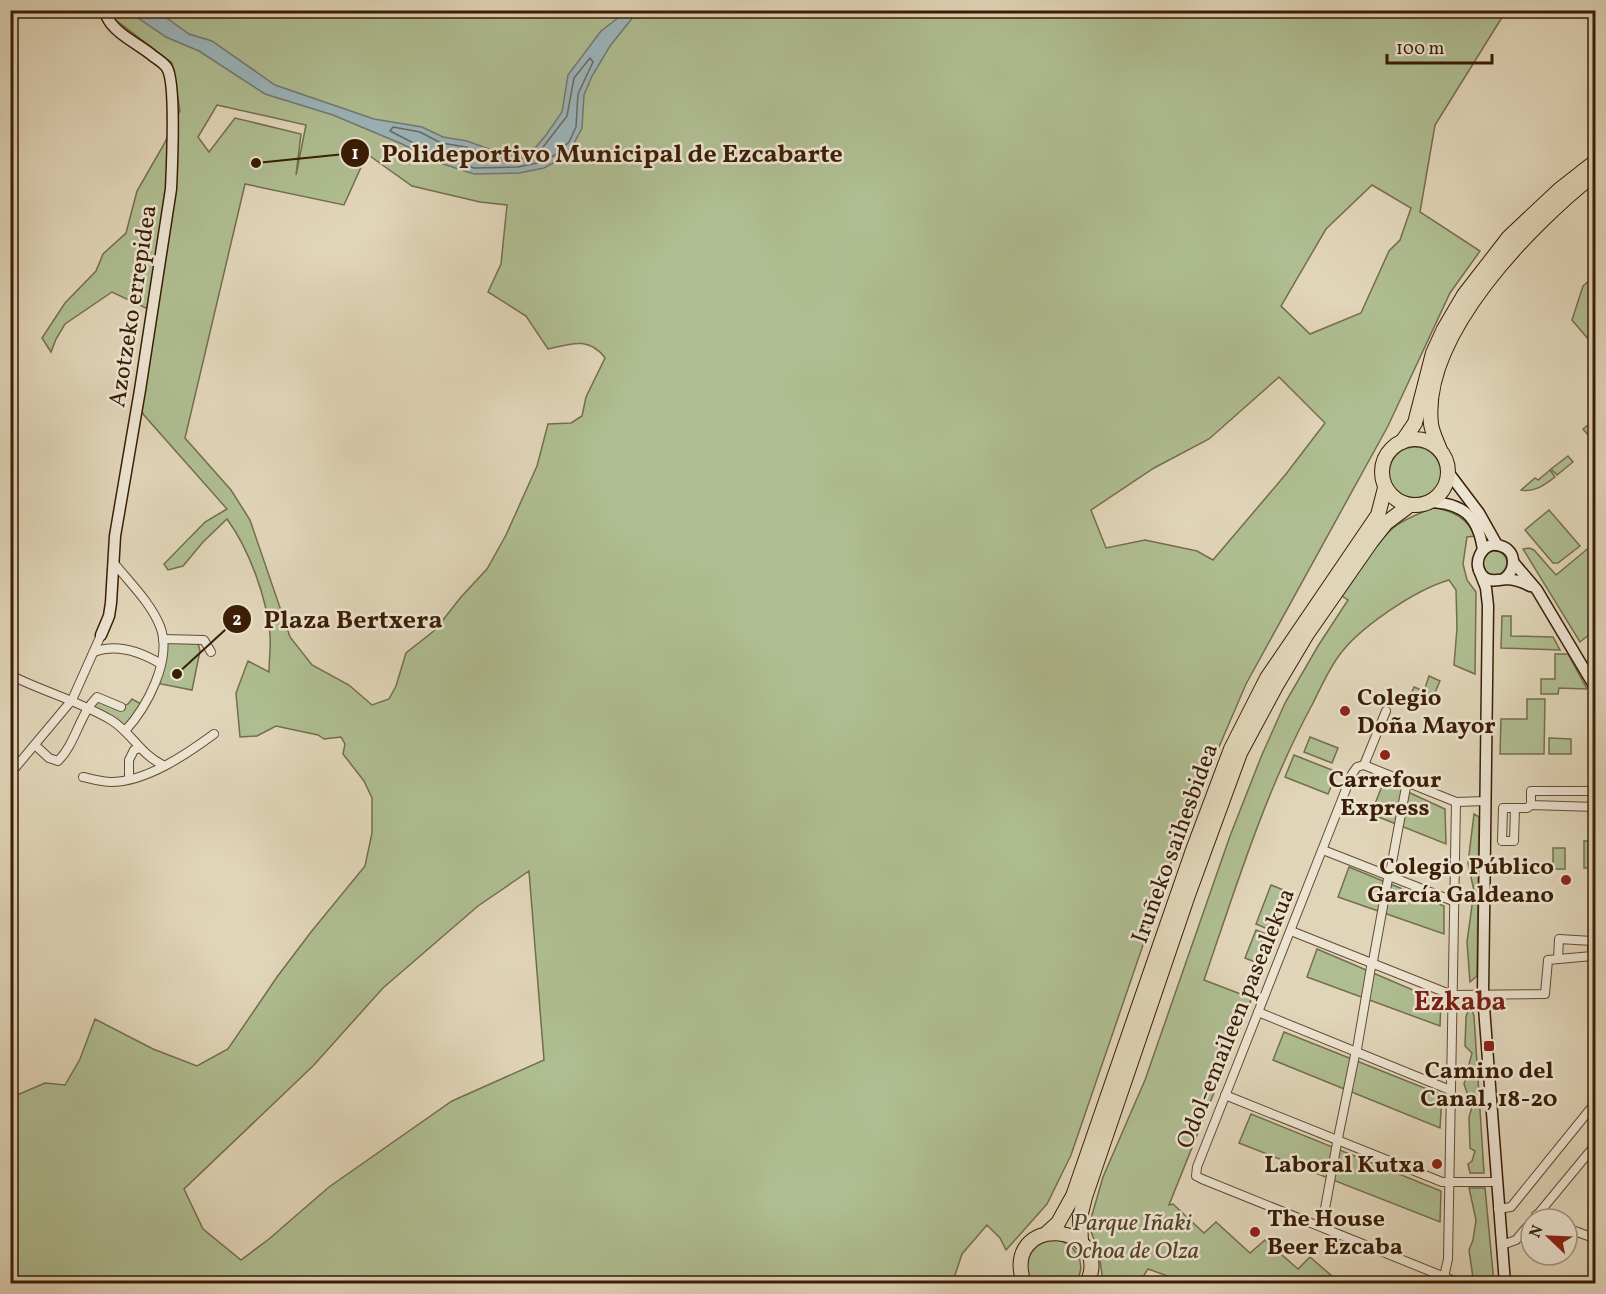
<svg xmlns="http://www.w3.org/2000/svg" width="1606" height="1294" font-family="Vollkorn,serif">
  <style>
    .green { fill: #afbe92; stroke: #746e4c; stroke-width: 1.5; fill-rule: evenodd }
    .water { fill: #9bb5bb; stroke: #747872; stroke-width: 1.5 }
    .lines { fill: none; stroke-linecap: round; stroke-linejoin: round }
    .shore { stroke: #6a6960; stroke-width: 1.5 }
    .street-casing { stroke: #644b32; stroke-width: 10 }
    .secondary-casing { stroke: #3a1d05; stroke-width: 13 }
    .highway-casing { stroke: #3a1d05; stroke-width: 16 }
    .street { stroke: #ece4d2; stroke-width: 8 }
    .secondary { stroke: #ece4d2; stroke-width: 10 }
    .highway { stroke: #e1d5b9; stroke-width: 14 }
    .poi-dot { fill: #8f2418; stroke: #ece4d2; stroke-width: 2 }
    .labels { text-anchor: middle; stroke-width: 5; stroke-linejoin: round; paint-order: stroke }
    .street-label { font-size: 24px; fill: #3a1d05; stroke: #ece4d2 }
    .poi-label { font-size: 24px; font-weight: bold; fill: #3a1d05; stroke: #ece4d2; text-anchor: start }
    .park-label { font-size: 24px; font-style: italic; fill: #574528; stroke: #ece4d2 }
    .quarter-label { font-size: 27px; font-weight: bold; fill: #7a1f14; stroke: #ece4d2 }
    .leader { fill: none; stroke: #3a1d05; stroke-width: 2 }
    .callout-dot { fill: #3a1d05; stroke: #ece4d2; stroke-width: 2 }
    .mark-label { font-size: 18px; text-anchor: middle; font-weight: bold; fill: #fff }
    .callout-label { font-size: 26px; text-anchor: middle; font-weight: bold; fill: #3a1d05; stroke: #ece4d2; stroke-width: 5; stroke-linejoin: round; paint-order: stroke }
  </style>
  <rect width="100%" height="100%" fill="#e1d5b9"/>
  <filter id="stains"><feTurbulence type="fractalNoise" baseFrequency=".00333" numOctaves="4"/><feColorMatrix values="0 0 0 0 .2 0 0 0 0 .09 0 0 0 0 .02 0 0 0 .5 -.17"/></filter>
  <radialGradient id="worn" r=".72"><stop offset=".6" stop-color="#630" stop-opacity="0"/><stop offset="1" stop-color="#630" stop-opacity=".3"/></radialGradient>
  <g class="green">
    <path d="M104,11H1506L1435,125L1420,212L1480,251L1450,293L1388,426L1246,684L1179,840L1071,1155L1047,1204L1006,1250L1000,1238L987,1225L962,1254L952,1284L11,1283L10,1098L45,1083L65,1085L80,1059L95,1019L153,1049L197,1066L228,1049L277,977L311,932L365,866L372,833V798L364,781L343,754L345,744L341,737L324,739L318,735L276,726L257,736L240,737L236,693L248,661L269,672C269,660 271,647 270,635C267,598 249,549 227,519L203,542L183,566L168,570L164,564L205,522L227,509L143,414L141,408L148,309L112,292L65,324L56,339L51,352L42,338L65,303L96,271L103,254L126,233L137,191L163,146L180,111L172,63ZM217,105L306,125L296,175L301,134L235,118L209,152L198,137ZM367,154L412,186L480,202L507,205L501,264L488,292L526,316L548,349C570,344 589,336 605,358L586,397L582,416L571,423L548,424L537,466L506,535L487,569L461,597L435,630L406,653L396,686L389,699L372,705L349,685L312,665L290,637L250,520L231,490L185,438L245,184L344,205ZM1372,185L1411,208L1400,240L1389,251L1361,313L1310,334L1281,306L1326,229ZM1279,377L1325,423L1286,474L1213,560L1197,551L1145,540L1106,548L1091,510L1154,468L1209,439ZM529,871L544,1060L452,1101L329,1187L269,1239L241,1260L203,1229L184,1189L313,1066L383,988L478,906Z"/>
    <polygon points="1595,276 1596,347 1595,347 1572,320 1583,286"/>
    <polygon points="1595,419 1595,443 1583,429"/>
    <circle cx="1415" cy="473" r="26"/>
    <polygon points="1568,456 1573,462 1557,475 1551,469"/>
    <path d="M1550,470L1555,477C1545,484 1535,493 1521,490L1535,478L1538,480Z"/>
    <path d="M1435,507C1456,513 1465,517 1476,536L1467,537L1463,564L1467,580L1476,592L1475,674L1454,665L1457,628L1456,590L1449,580C1415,590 1358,628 1338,657C1328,671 1320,689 1312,705C1265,792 1236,887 1204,980L1251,998L1250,1003L1169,1205L1173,1204L1204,1233L1216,1222L1250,1253L1265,1240L1298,1269L1310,1257L1340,1283H1187L1148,1269L1139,1283H1103L1099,1252L1090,1229L1092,1215L1103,1177L1145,1080L1230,836L1261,757L1285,703L1318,646L1348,600L1342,596C1358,574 1373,546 1393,528C1405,518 1421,513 1435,507Z"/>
    <polygon points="1549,510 1580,546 1558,563 1553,563 1525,530"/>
    <polygon points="1591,546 1595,551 1595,630 1580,642 1523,549 1529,548 1534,550 1556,575"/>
    <circle cx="1495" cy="563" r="12"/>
    <polygon points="1502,616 1511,616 1511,636 1553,637 1560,650 1501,648"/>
    <polygon points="164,642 198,643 200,651 192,690 156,683"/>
    <polygon points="1555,654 1568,654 1587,689 1559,688 1558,694 1541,694 1541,679 1555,679"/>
    <polygon points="1429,676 1440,681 1430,704 1410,696 1414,687 1424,691"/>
    <polygon points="97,697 121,707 128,704 132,699 143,705 125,731 88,706"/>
    <polygon points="1527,699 1545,699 1544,754 1500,754 1501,719 1527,719"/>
    <polygon points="1310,737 1338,748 1332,763 1304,752"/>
    <polygon points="1549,738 1571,739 1571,754 1549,754"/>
    <polygon points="1294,755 1337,772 1328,794 1285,777"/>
    <polygon points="1384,781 1445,809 1446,844 1371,814"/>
    <polygon points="1474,814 1479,817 1477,976 1470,982 1467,942 1474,891 1468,863"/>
    <rect x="1584" y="841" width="11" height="27"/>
    <rect x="1553" y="848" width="12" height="21"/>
    <polygon points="1349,867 1444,906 1444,934 1338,897"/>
    <polygon points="1271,885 1291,893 1275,932 1256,924"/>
    <polygon points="1256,930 1271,936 1260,964 1245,958"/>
    <polygon points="1317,949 1441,1002 1440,1026 1307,977"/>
    <polygon points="1470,1004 1474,1016 1484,1173 1470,1173 1468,1164 1472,1161 1475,1151 1470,1148 1469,1117 1472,1107 1464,1084 1472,1053 1465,1046 1466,1017"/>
    <polygon points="1284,1032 1442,1095 1440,1128 1273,1060"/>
    <polygon points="1251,1114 1441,1191 1440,1222 1239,1143"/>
    <polygon points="1469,1188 1485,1188 1494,1283 1485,1283 1473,1278 1469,1250 1473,1240 1476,1220"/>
    <path d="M1053,1239C1075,1242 1089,1263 1075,1283H1031C1018,1264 1032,1243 1053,1239Z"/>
  </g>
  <polygon class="water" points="128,11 157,11 189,34 212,41 275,85 374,119 422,127 443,137 467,141 508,156 518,154 536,147 546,135 562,112 568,75 601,31 627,11 638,11 610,46 592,76 584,95 582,128 573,145 559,160 544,168 519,173 474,174 437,162 402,144 333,115 265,94 199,51 166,37"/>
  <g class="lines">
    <polygon class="shore" points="590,58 593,62 578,94 576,127 569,142 555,155 542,162 518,167 474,168 439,156 390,131 393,127 420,132 441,143 466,147 508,163 520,160 540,151 567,116 574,78"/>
    <g class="street-casing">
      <g id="street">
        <path d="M114,563C130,583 150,602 160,626C173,659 147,707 125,731"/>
        <polyline points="163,639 204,640 211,652"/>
        <path d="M94,652C117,643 141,652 161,664"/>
        <path d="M10,675C44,692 79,701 111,720C132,733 140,754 163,765"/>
        <path d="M35,745L49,758L58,761C76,743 79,715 97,697L121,707"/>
        <polyline points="1364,765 1386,711"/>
        <polyline points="10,774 72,700 101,635"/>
        <path d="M83,777C92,779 102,782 111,782C146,782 187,754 214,734"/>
        <polyline points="129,779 129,760 134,750 140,748"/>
        <polygon points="1503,808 1515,808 1514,841 1502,841"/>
        <polyline points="1515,808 1527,808 1531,805 1595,807 1595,791 1531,791 1531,805"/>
        <polyline points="1323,850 1453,901"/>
        <polyline points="1390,873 1406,787"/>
        <polyline points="1291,931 1452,995 1545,994 1548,960 1592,956 1592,941 1559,939 1558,959"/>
        <polyline points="1373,961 1388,879"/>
        <polyline points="1258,1012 1450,1090"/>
        <polyline points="1357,1049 1371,967"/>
        <polyline points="1225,1095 1442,1182 1496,1182"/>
        <polyline points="1338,1138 1355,1055"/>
        <polyline points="1498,1209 1511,1207 1596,1102"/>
        <polyline points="1536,1215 1545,1219"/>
        <polyline points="1534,1219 1596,1144"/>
        <polyline points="1322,1225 1337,1143"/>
        <polyline points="1567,1228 1596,1239"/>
        <polyline points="1502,1245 1516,1240 1531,1222"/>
        <polyline points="1440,1284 1444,1277 1448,1259 1456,802"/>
        <polyline points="1462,1284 1202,1179 1196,1176 1197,1167 1352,774 1357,767 1364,765 1456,802 1486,801"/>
      </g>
    </g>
    <g class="secondary-casing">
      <g id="secondary">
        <polyline points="1448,472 1479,513 1497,545"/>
        <path d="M1429,502C1463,503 1478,516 1483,550"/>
        <polyline points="1514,563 1537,590 1596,689"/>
        <polyline points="1479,570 1486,588 1488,606 1483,994 1505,1284"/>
        <path d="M1504,579C1516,570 1517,551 1501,546C1482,539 1469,566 1485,578C1493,583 1500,579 1508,579C1516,580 1523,582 1530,586"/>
        <path d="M101,635L109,616L111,603L115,536L140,390L171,189C172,167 176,82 167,68C164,63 157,59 153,56C139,44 115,34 107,17L110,10"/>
      </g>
    </g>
    <g class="highway-casing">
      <g id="highway">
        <circle cx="1415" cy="472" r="33"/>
        <polyline points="1402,442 1415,423 1433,353 1444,329 1464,295 1509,237 1559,190 1596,161"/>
        <path d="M1440,450C1437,442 1432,432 1431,424C1421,335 1531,224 1596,173"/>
        <polyline points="1047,1233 1058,1223 1073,1196 1193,850 1231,749 1267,678 1378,515 1385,488"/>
        <polyline points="1081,1243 1080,1217 1085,1197 1188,895 1240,753 1276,686 1307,634 1371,542 1386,523 1410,505"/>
        <path d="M1024,1284C1000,1212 1115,1221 1087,1284"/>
      </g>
    </g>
    <use href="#street" class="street"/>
    <use href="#secondary" class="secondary"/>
    <use href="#highway" class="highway"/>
  </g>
  <g class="poi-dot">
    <circle cx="1345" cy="711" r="6"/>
    <circle cx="1385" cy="755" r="6"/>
    <circle cx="1566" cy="880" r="6"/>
    <rect x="1483" y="1040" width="12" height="12" rx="3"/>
    <circle cx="1437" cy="1164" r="6"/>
    <circle cx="1255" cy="1232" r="6"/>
  </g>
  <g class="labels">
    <g class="street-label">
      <text transform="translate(132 306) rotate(-81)" y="8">Azotzeko errepidea</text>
      <text transform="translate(1174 843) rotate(-70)" y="8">Iruñeko saihesbidea</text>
      <text transform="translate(1235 1018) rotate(-68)" y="8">Odol-emaileen pasealekua</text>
    </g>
    <g class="poi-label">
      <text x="1357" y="705">Colegio<tspan x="1357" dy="28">Doña Mayor</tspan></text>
      <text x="1385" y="787" text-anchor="middle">Carrefour<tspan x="1385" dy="28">Express</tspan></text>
      <text x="1554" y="874" text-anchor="end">Colegio Público<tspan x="1554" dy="28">García Galdeano</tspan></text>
      <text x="1489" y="1078" text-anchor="middle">Camino del<tspan x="1489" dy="28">Canal, 18-20</tspan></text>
      <text x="1425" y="1172" text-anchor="end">Laboral Kutxa</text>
      <text x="1267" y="1226">The House<tspan x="1267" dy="28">Beer Ezcaba</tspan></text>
    </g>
    <g class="park-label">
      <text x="1132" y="1230">Parque Iñaki<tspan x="1132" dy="28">Ochoa de Olza</tspan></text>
    </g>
    <g class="quarter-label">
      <text x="1460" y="1010">Ezkaba</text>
    </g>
  </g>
  <path class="leader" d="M256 163L355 153M177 674L237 619"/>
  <g class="callout-dot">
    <circle cx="256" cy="163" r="6"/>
    <circle cx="177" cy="674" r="6"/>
    <circle cx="355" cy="153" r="15"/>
    <circle cx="237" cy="619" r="15"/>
  </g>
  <g class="mark-label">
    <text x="355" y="159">1</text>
    <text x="237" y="625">2</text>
  </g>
  <g class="callout-label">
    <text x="612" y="162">Polideportivo Municipal de Ezcabarte</text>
    <text x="353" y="628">Plaza Bertxera</text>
  </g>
  <rect width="1606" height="1294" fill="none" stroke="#e1d5b9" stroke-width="36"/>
  <rect x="12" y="12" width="1582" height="1270" fill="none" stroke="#3a1d05" stroke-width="3"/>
  <rect x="18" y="18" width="1570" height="1258" fill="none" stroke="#3a1d05" stroke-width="1.5"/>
  <g transform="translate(1549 1237) rotate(293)"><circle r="28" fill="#ece4d2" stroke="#a59480" stroke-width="1.5"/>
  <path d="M0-4.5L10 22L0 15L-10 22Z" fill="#8f2418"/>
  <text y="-9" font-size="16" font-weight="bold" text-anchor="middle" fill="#3a1d05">N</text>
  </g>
  <path d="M1387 54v9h105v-9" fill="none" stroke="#3a1d05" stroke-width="3"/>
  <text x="1396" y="54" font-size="18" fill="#3a1d05" stroke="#ece4d2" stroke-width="4.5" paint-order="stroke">100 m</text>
  <rect width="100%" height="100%" filter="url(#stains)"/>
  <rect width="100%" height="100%" fill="url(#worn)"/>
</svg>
